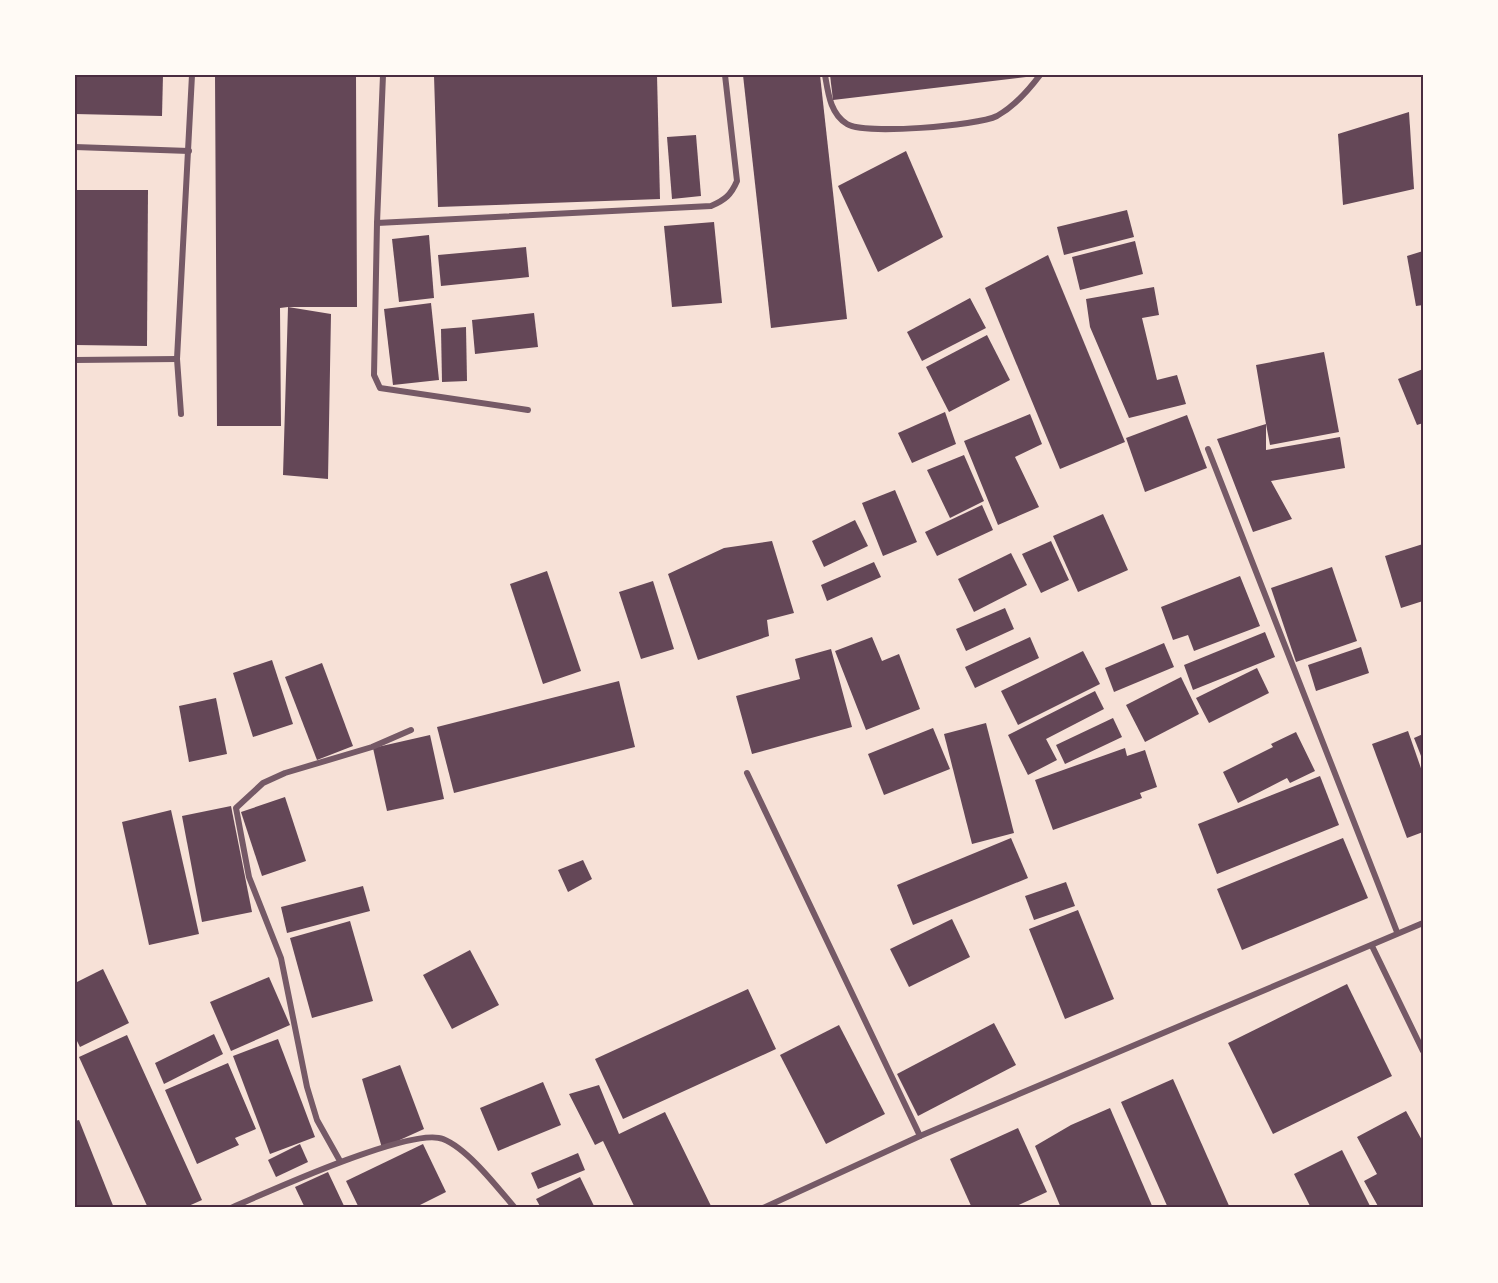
<svg xmlns="http://www.w3.org/2000/svg" width="1498" height="1283" font-family="Bitter,serif">
  <style>
    .building { fill: #644757 }
    .lines { fill: none; stroke-linecap: round; stroke-linejoin: round }
    .minor { stroke: #755966; stroke-width: 6 }
    .neatline { fill: none; stroke: #4a2c40; stroke-width: 2 }
  </style>
  <rect width="100%" height="100%" fill="#f7e1d7"/>
  <g class="building">
    <polygon points="75,75 163,75 162,116 75,114"/>
    <polygon points="215,75 356,75 357,307 288,307 331,314 328,479 283,475 288,307 280,308 281,426 217,426"/>
    <polygon points="434,75 657,75 660,199 438,207"/>
    <polygon points="743,75 820,75 847,319 771,328"/>
    <polygon points="830,75 1034,75 1034,76 833,100"/>
    <polygon points="1409,112 1414,189 1343,205 1338,134"/>
    <polygon points="696,135 701,196 672,199 667,137"/>
    <polygon points="906,151 943,237 878,272 838,186"/>
    <polygon points="75,190 148,190 147,346 75,345"/>
    <polygon points="1127,210 1134,237 1064,255 1057,227"/>
    <polygon points="714,222 722,303 672,307 664,226"/>
    <polygon points="429,235 434,298 399,302 392,239"/>
    <polygon points="1135,241 1143,274 1080,290 1072,257"/>
    <polygon points="526,247 529,277 441,286 438,255"/>
    <polygon points="1423,251 1423,305 1416,306 1407,256"/>
    <polygon points="1048,255 1125,442 1060,469 985,288"/>
    <polygon points="1154,287 1159,315 1142,318 1157,380 1177,375 1186,404 1129,418 1090,327 1086,299"/>
    <polygon points="970,298 986,328 922,361 907,332"/>
    <polygon points="431,303 439,380 393,385 384,309"/>
    <polygon points="534,313 538,347 475,354 472,320"/>
    <polygon points="466,327 467,381 442,382 441,329"/>
    <polygon points="987,335 1010,380 949,412 926,367"/>
    <polygon points="1324,352 1339,432 1270,445 1266,424 1266,450 1340,437 1345,468 1271,481 1292,519 1253,532 1217,439 1266,424 1256,365"/>
    <polygon points="1423,369 1423,423 1417,425 1398,379"/>
    <polygon points="945,412 956,444 912,463 898,433"/>
    <polygon points="1030,414 1042,444 1015,457 1039,507 998,525 964,441"/>
    <polygon points="1187,415 1207,468 1145,492 1126,438"/>
    <polygon points="964,455 984,501 950,518 927,470"/>
    <polygon points="895,490 917,542 883,556 862,503"/>
    <polygon points="982,505 993,530 937,556 925,532"/>
    <polygon points="1103,514 1128,570 1078,592 1053,536"/>
    <polygon points="855,520 868,546 824,567 812,541"/>
    <polygon points="772,541 794,613 767,620 769,636 698,660 668,574 724,548"/>
    <polygon points="1051,541 1069,580 1041,593 1022,554"/>
    <polygon points="1423,544 1423,601 1401,608 1385,556"/>
    <polygon points="1011,553 1027,585 974,612 958,579"/>
    <polygon points="874,562 881,577 827,601 821,585"/>
    <polygon points="1332,567 1357,641 1296,662 1271,588"/>
    <polygon points="547,571 581,671 543,684 510,584"/>
    <polygon points="1240,576 1260,626 1194,651 1188,635 1173,640 1161,607"/>
    <polygon points="653,581 674,649 641,659 619,592"/>
    <polygon points="1005,608 1014,629 966,651 956,629"/>
    <polygon points="1265,632 1275,657 1193,690 1184,665"/>
    <polygon points="872,637 882,661 899,654 920,709 866,730 835,651"/>
    <polygon points="1030,637 1039,658 975,688 965,667"/>
    <polygon points="1164,643 1174,667 1114,692 1105,668"/>
    <polygon points="1361,647 1369,673 1316,691 1308,665"/>
    <polygon points="831,649 852,727 752,754 736,696 800,679 795,659"/>
    <polygon points="1083,651 1100,684 1018,725 1001,691"/>
    <polygon points="272,660 293,724 253,737 233,673"/>
    <polygon points="322,663 353,746 317,760 285,677"/>
    <polygon points="1257,668 1269,693 1209,723 1196,698"/>
    <polygon points="1181,677 1199,714 1145,742 1126,705"/>
    <polygon points="619,681 635,747 454,793 437,727"/>
    <polygon points="1095,691 1104,709 1046,739 1057,760 1028,775 1008,735"/>
    <polygon points="216,698 227,754 189,762 179,706"/>
    <polygon points="1113,718 1122,737 1065,764 1056,745"/>
    <polygon points="986,723 1014,833 972,844 944,734"/>
    <polygon points="933,728 950,769 884,795 868,754"/>
    <polygon points="1408,731 1423,774 1423,832 1407,838 1372,744"/>
    <polygon points="1296,732 1315,771 1290,783 1287,778 1238,803 1223,772 1273,747 1271,744"/>
    <polygon points="1423,734 1423,761 1414,738"/>
    <polygon points="430,735 444,799 387,811 373,748"/>
    <polygon points="1125,748 1127,756 1145,750 1157,787 1140,793 1142,798 1053,830 1035,780"/>
    <polygon points="1320,776 1339,825 1217,874 1198,824"/>
    <polygon points="285,797 306,861 262,876 241,812"/>
    <polygon points="231,806 252,912 202,922 182,816"/>
    <polygon points="171,810 199,934 149,945 122,822"/>
    <polygon points="1011,838 1028,878 913,925 897,885"/>
    <polygon points="1343,838 1368,898 1242,950 1217,889"/>
    <polygon points="583,860 592,879 568,892 558,870"/>
    <polygon points="1066,882 1075,906 1034,920 1025,896"/>
    <polygon points="363,886 370,911 287,933 281,907"/>
    <polygon points="1078,910 1114,999 1065,1019 1029,929"/>
    <polygon points="952,919 970,957 909,987 890,949"/>
    <polygon points="350,921 373,1001 312,1018 290,938"/>
    <polygon points="470,950 499,1005 452,1029 423,975"/>
    <polygon points="103,969 129,1023 80,1047 75,1037 75,983"/>
    <polygon points="269,977 290,1025 231,1051 210,1002"/>
    <polygon points="1347,984 1392,1076 1273,1134 1228,1043"/>
    <polygon points="748,989 776,1049 623,1119 595,1059"/>
    <polygon points="994,1023 1016,1065 918,1116 897,1074"/>
    <polygon points="839,1025 885,1114 826,1144 780,1055"/>
    <polygon points="214,1034 223,1054 164,1084 155,1063"/>
    <polygon points="127,1035 202,1200 184,1208 148,1208 79,1057"/>
    <polygon points="278,1039 315,1137 270,1154 233,1056"/>
    <polygon points="228,1063 256,1129 235,1138 239,1145 197,1164 165,1090"/>
    <polygon points="400,1065 424,1129 382,1148 362,1079"/>
    <polygon points="1173,1079 1230,1208 1168,1208 1121,1102"/>
    <polygon points="543,1082 561,1125 498,1151 480,1108"/>
    <polygon points="599,1085 619,1134 665,1112 712,1208 635,1208 603,1141 595,1145 569,1094"/>
    <polygon points="1110,1108 1153,1208 1061,1208 1035,1146 1071,1125"/>
    <polygon points="1406,1111 1423,1142 1423,1206 1379,1208 1364,1181 1377,1174 1357,1137"/>
    <polygon points="79,1120 114,1208 75,1208 75,1121"/>
    <polygon points="1018,1128 1047,1192 1012,1208 972,1208 950,1159"/>
    <polygon points="300,1144 308,1162 276,1177 268,1160"/>
    <polygon points="423,1144 446,1192 414,1208 359,1208 346,1181"/>
    <polygon points="1342,1150 1371,1208 1311,1208 1294,1174"/>
    <polygon points="578,1153 585,1170 538,1189 531,1173"/>
    <polygon points="328,1172 345,1208 305,1208 295,1187"/>
    <polygon points="580,1177 595,1208 541,1208 536,1199"/>
  </g>
  <g class="lines">
    <g class="minor">
      <path d="M383,75L377,223L711,206C725,200 731,195 737,181L725,75"/>
      <path d="M825,75C828,92 830,114 847,124C864,135 977,126 997,116C1015,106 1028,91 1040,75"/>
      <polyline points="75,147 189,151"/>
      <polyline points="377,223 374,375 380,388 528,410"/>
      <polyline points="75,360 177,359"/>
      <polyline points="181,414 177,359 192,75"/>
      <polyline points="1208,449 1397,932"/>
      <polyline points="747,773 920,1136"/>
      <polyline points="1372,946 1423,1051"/>
      <polyline points="340,1161 317,1120 307,1087 281,958 249,877 236,808 263,783 285,773 372,747 411,730"/>
      <path d="M231,1208C265,1193 412,1126 443,1139C468,1149 497,1187 515,1208"/>
      <polyline points="763,1208 920,1136 1423,923"/>
    </g>
  </g>
  <rect width="1498" height="1283" fill="none" stroke="#fffaf5" stroke-width="153"/>
  <rect x="76" y="76" width="1346" height="1130" class="neatline"/>
</svg>
